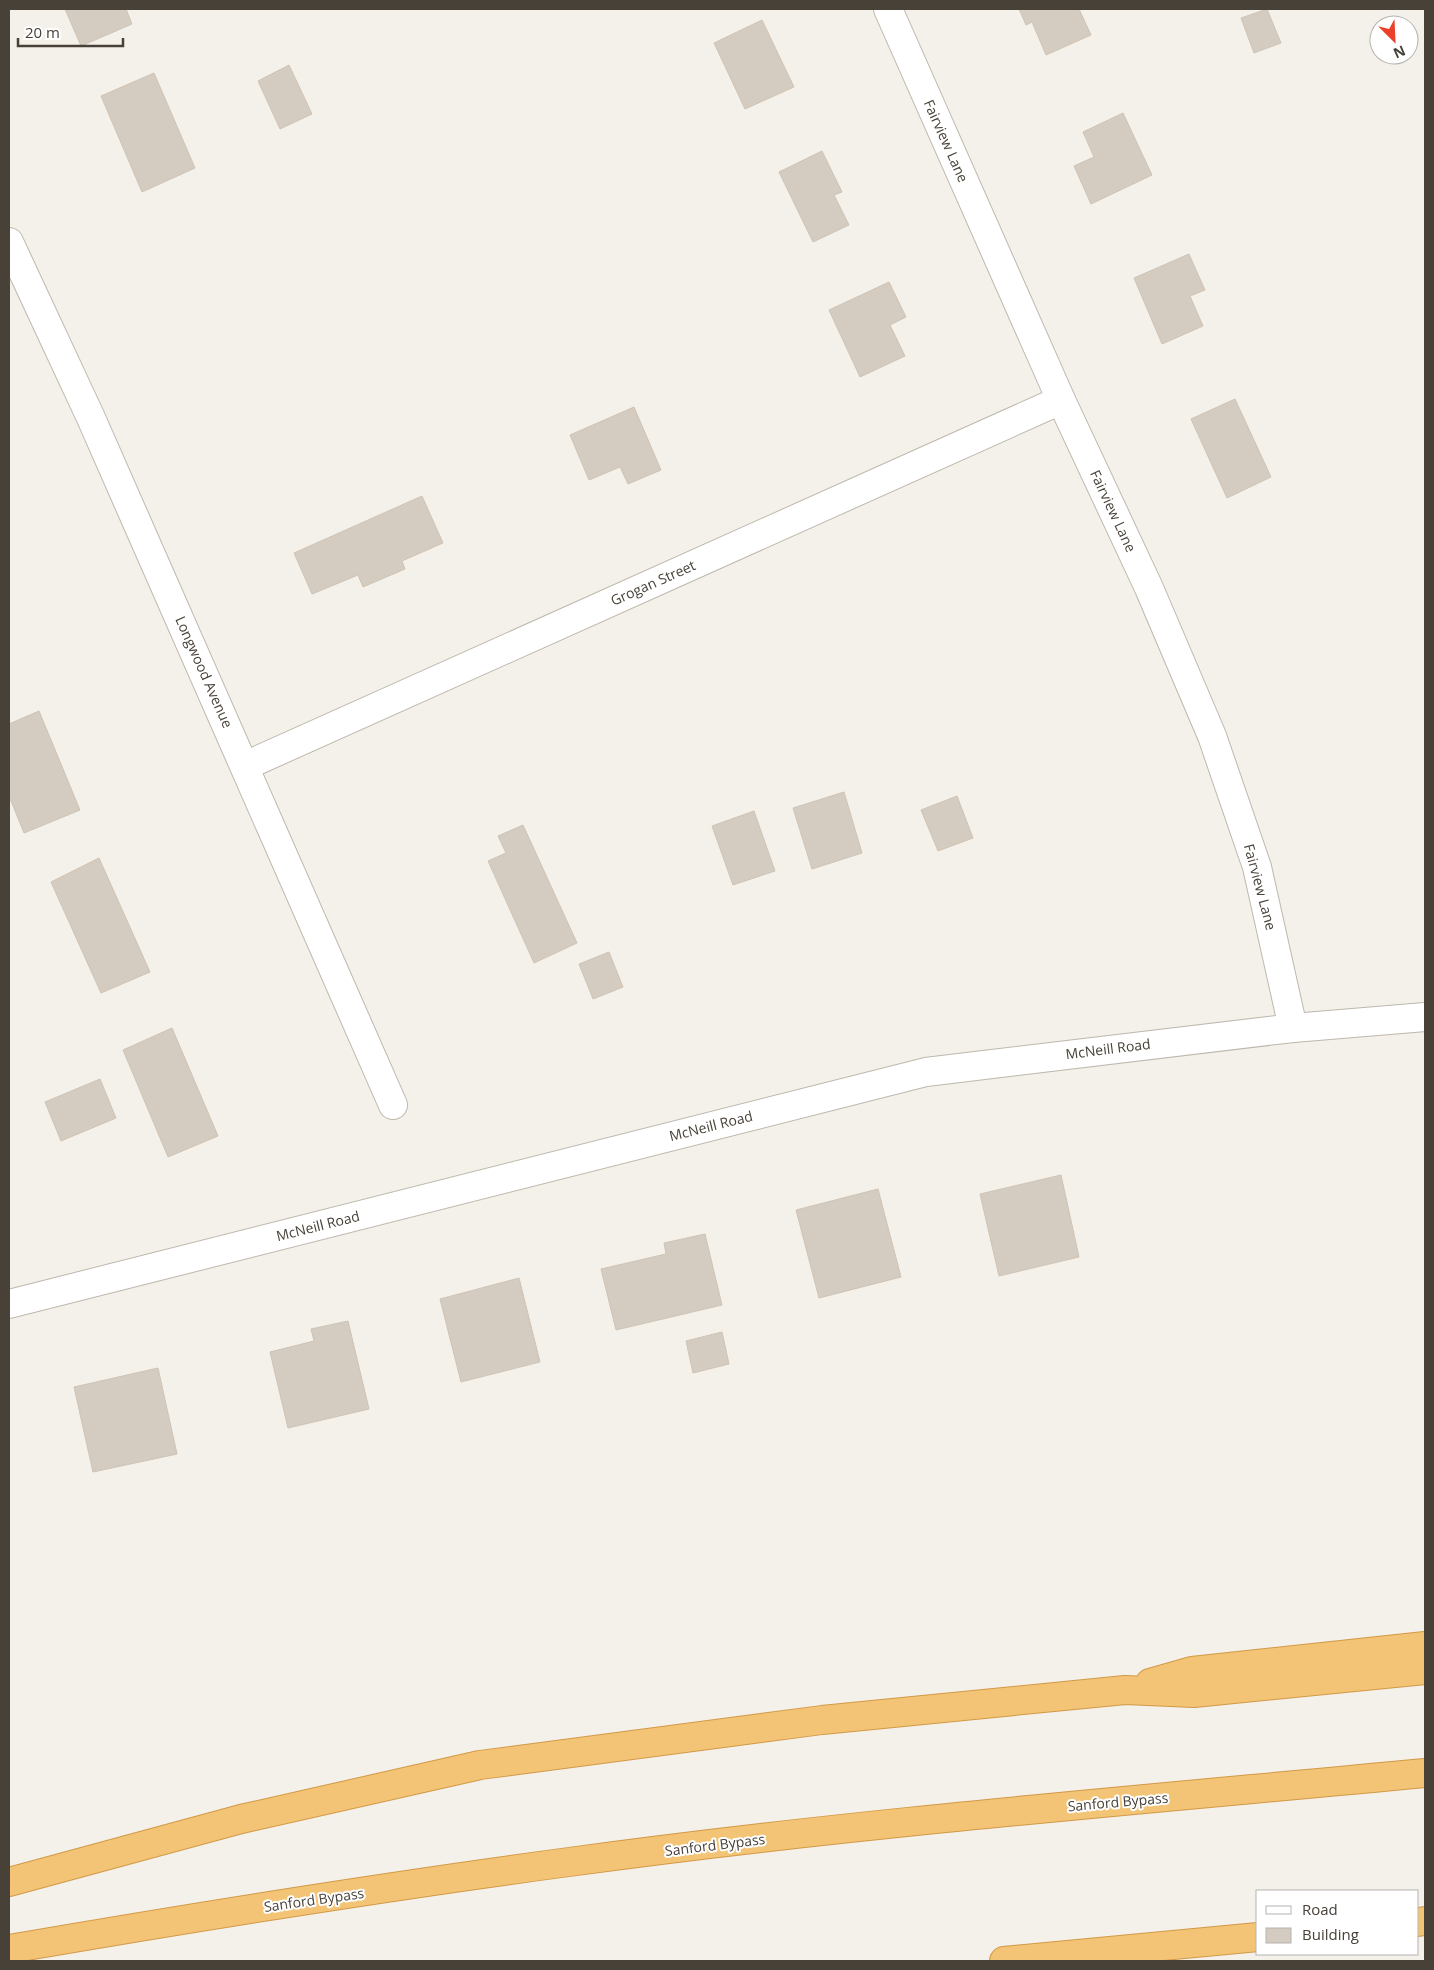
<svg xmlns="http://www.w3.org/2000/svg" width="1434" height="1970" font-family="'Open Sans',sans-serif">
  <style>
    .building { fill: #d4ccc0; stroke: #cfc3b4 }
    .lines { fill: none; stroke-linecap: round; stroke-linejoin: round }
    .minor-casing { stroke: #beb8ad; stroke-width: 30 }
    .tertiary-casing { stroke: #beb8ad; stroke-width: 30 }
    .motorway-casing { stroke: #d29946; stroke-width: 30 }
    .minor { stroke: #fff; stroke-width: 28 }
    .tertiary { stroke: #fff; stroke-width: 28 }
    .motorway { stroke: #f3c476; stroke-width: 28 }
    .labels { text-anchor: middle; stroke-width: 4; stroke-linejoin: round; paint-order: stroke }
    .street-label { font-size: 14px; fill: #474138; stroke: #fff }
  </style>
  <rect width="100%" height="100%" fill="#f4f0ea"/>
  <g class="building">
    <polygon points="65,9 126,9 132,24 81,46"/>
    <polygon points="1019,9 1079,9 1091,35 1046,55 1032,22 1026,25"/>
    <polygon points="1267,9 1281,43 1254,53 1241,18"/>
    <polygon points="762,20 794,87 745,109 714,43"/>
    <polygon points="289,65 312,114 280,129 258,81"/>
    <polygon points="154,73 195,168 142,192 101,96"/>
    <polygon points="1123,113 1152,175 1091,204 1074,166 1094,157 1083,132"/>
    <polygon points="822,151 842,192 834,195 849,225 813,242 779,172"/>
    <polygon points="1189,254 1205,290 1190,296 1203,326 1162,344 1134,278"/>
    <polygon points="889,282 906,317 890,325 905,356 860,377 829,310"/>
    <polygon points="1235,399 1271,477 1227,498 1191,419"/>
    <polygon points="634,407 661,470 628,484 620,467 589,480 570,435"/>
    <polygon points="422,496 443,543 402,561 405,569 363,587 358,575 312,594 294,553"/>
    <polygon points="39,711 80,810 24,833 9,796 9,724"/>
    <polygon points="844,792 862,853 812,869 793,808"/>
    <polygon points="957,796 973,838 938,851 921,810"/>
    <polygon points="754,811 775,871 733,885 712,826"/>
    <polygon points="523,825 577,943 534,963 488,861 506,853 498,836"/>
    <polygon points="99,858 150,972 101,993 51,882"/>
    <polygon points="609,952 623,987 593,999 579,964"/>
    <polygon points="172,1028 218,1136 168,1157 123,1050"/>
    <polygon points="100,1079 116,1118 61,1141 45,1102"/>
    <polygon points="1061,1175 1079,1257 999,1276 980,1194"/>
    <polygon points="878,1189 901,1277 819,1298 796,1210"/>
    <polygon points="705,1234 722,1305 616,1330 601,1269 666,1254 664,1243"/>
    <polygon points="519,1278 540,1362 461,1382 440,1299"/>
    <polygon points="348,1321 369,1409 288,1428 270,1352 314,1341 311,1329"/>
    <polygon points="722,1332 729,1364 693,1373 686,1341"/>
    <polygon points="158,1368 177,1454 93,1472 74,1387"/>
  </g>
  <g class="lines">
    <g class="minor-casing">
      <g id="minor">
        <polyline points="888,9 1061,400 1149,588 1212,736 1257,867 1293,1028"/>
        <polyline points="9,242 91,418 393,1105"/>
        <polyline points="245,766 1061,400"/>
      </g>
    </g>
    <g class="tertiary-casing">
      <polyline id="tertiary" points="9,1304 926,1072 1293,1028 1425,1017"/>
    </g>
    <g class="motorway-casing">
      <g id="motorway">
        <polyline points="1150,1683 1192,1671 1425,1646"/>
        <polyline points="9,1882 241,1819 480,1765 822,1720 1125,1690 1194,1693 1425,1670"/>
        <polyline points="1418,1922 1425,1921"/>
        <path d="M9,1949C195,1917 382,1887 569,1862C853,1823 1140,1800 1425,1773"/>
        <polyline points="1004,1961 1258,1937"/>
      </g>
    </g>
    <use href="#minor" class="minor"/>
    <use href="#tertiary" class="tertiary"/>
    <use href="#motorway" class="motorway"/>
  </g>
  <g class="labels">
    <g class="street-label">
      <text transform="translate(946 141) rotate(66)" y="5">Fairview Lane</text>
      <text transform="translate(1113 511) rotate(65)" y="5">Fairview Lane</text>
      <text transform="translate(653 583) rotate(-24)" y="5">Grogan Street</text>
      <text transform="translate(204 672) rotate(66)" y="5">Longwood Avenue</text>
      <text transform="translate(1260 887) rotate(75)" y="5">Fairview Lane</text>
      <text transform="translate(1108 1049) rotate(-7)" y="5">McNeill Road</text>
      <text transform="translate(711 1126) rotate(-14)" y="5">McNeill Road</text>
      <text transform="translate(318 1226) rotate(-14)" y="5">McNeill Road</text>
      <text transform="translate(1118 1802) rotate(-5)" y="5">Sanford Bypass</text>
      <text transform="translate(715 1845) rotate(-7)" y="5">Sanford Bypass</text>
      <text transform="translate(314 1900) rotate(-8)" y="5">Sanford Bypass</text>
    </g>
  </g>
  <rect width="1434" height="1970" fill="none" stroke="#474138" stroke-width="20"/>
  <rect x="1256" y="1890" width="162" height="65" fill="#ffffff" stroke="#b5b3af"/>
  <rect x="1266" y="1906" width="25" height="8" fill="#ffffff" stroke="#b5b3af"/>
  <text x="1302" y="1915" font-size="15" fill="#474138">Road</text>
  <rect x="1266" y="1928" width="25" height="15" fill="#d4ccc0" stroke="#b5b3af"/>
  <text x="1302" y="1940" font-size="15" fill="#474138">Building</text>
  <g transform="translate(1394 40) rotate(156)"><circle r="24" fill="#ffffff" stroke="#b5b3af"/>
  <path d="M0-4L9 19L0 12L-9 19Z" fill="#e9412b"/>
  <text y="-8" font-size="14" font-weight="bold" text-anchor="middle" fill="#474138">N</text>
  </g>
  <path d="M18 38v8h105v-8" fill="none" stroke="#474138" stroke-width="2.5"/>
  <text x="25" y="38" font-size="15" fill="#474138" stroke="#ffffff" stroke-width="4" paint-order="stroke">20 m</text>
</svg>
